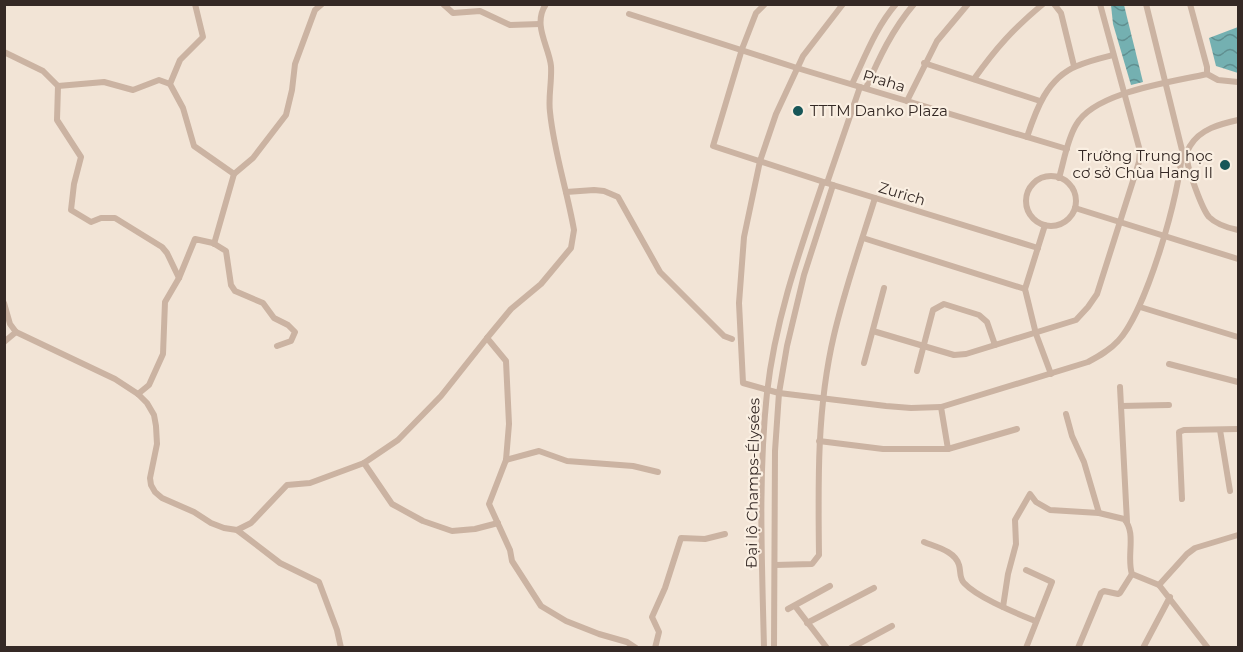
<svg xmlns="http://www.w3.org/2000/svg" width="1243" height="652" font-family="Montserrat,sans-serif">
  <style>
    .water { fill: url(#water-waves) }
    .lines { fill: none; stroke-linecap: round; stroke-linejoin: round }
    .minor { stroke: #cbb3a2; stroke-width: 6 }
    .poi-dot { fill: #185658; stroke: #faefe2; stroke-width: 2 }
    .labels { text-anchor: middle; stroke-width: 4.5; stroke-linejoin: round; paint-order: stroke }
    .street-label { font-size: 15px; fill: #352925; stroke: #faefe2 }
    .poi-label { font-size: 15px; fill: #352925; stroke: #faefe2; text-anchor: start }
  </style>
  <defs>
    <pattern id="water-waves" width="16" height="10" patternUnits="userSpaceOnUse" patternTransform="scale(1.5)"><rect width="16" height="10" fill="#74b0b1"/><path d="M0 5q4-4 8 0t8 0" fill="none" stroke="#608f90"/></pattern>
  </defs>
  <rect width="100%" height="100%" fill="#f2e4d6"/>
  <g class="water">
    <polygon points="1111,5 1124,5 1143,82 1131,85 1113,24"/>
    <polygon points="1238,27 1238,73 1216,66 1209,38"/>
  </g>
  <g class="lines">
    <g class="minor">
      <polyline points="195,4 203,37 180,60 170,84 183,108 194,146 234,174"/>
      <polyline points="443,4 453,13 480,11 510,25 540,24"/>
      <path d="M546,4C532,25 549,46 551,66C552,82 548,97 550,112C554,152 567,190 574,230L571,248L541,284L511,309L487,338L506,361L509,424L506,460L489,504L510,550L512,561L541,606L566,621L599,634L627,642L636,648"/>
      <polyline points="765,4 756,13 742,49 713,146 833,185 1038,248"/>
      <path d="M843,4L803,56L776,114L760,161L744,237L739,303L743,383L779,393L886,406L911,408L941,407L1088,362C1099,356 1110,350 1118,341C1146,312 1181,191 1182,150L1146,4"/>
      <polyline points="1054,4 1061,13 1074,66"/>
      <polyline points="629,14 797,68 1067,149"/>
      <polyline points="4,52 43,71 58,86 104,82 133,90 159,80 170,84"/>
      <polyline points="924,63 1040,101"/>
      <polyline points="1207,74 1218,80 1238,82"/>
      <path d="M974,79C996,48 1013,29 1043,4"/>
      <path d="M852,84C865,57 876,27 896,4"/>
      <polyline points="58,86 57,120 81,157 74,184 71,210 91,222 101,218 115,218 162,247 167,253 179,278"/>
      <path d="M866,88C879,58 892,30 914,4"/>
      <polyline points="907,101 937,41 968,4"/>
      <path d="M1238,120C1220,124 1200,129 1190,146C1188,149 1186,155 1187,159C1188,170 1202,209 1209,217C1217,225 1228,228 1238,230"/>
      <path d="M1027,137C1036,110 1047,78 1077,66C1088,61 1101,58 1113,55"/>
      <circle cx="1051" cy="201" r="25"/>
      <path d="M1059,178C1064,161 1067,140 1076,125C1094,92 1172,82 1207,74V67L1190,4"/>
      <polyline points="827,183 860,87"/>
      <polyline points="566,192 594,190 604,191 618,197 660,272 724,336 732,339"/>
      <polyline points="1075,208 1238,259"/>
      <polyline points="1045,225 1025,289 1036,334 1051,374"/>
      <polyline points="863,238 1025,289"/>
      <polyline points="214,244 234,174 253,158 286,115 292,90 295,64 315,10 322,4"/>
      <polyline points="4,303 10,324 16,332 115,379 138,394 147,403 154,415 156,426 157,444 150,478 151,485 155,492 162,498 194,512 211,523 224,528 237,530 280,563 319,582 337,630 341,648"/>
      <polyline points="1140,307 1238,337"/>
      <polyline points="873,331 954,355 966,354 1076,320 1088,307 1097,294 1139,162 1140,151 1100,4"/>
      <polyline points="4,342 16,332"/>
      <polyline points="864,363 884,288"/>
      <polyline points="1169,364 1238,382"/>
      <polyline points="917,371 933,310 944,304 979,315 987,322 995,345"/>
      <polyline points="1120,387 1127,522"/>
      <polyline points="138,394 149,385 163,354 165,302 179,278 195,239 213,243 226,251 231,285 235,291 263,303 274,318 288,325 295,332 291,341 277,346"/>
      <polyline points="1121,406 1169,405"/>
      <polyline points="941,407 948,449"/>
      <polyline points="1066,414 1072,436 1084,462 1099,513"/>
      <polyline points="1220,430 1230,491"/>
      <polyline points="819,441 883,449 948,449 1017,429"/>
      <polyline points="506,460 539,451 567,461 633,466 658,472"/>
      <polyline points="364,463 392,504 423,521 452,531 475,529 498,523"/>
      <polyline points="1182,499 1179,432 1184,430 1238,429"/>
      <polyline points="237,530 251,523 287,485 310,483 364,463 398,440 441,396 487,338"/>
      <path d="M924,542C936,547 955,551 959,565C961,571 959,578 964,583C978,598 1016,613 1035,621"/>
      <path d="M775,565L812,564L819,555C818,481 817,407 834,335C845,288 861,243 875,198"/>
      <polyline points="1159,585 1187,554 1195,548 1238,535"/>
      <polyline points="795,606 827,648"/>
      <path d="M1003,607L1008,574L1016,544L1015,520L1030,494L1036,502L1050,510L1099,513L1124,519C1137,533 1126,557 1132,574L1159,585L1208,648"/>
      <polyline points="788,609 830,586"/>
      <polyline points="807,623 874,588"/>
      <polyline points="655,648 659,632 652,617 665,588 681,538 705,539 725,534"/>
      <path d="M764,648C762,563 758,477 767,393C775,320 800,250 823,182"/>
      <polyline points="774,648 775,451 779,393 787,346 804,275 833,185"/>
      <polyline points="851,648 892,626"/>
      <polyline points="1026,648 1052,582 1026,570"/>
      <polyline points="1078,648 1101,593 1104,591 1118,594 1120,593 1132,574"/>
      <polyline points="1143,648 1170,597"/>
    </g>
  </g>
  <g class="poi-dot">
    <circle cx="798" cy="111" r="6"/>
    <circle cx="1225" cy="165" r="6"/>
  </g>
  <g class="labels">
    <g class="street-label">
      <text transform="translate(884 81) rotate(17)" y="5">Praha</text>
      <text transform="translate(902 194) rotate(17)" y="5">Zurich</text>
      <text transform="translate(753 483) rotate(-89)" y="5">Đại lộ Champs-Élysées</text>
    </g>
    <g class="poi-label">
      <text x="810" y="116">TTTM Danko Plaza</text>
      <text x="1213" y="161" text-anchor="end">Trường Trung học<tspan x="1213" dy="17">cơ sở Chùa Hang II</tspan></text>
    </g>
  </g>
  <rect width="1243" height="652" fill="none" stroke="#352925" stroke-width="12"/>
</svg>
